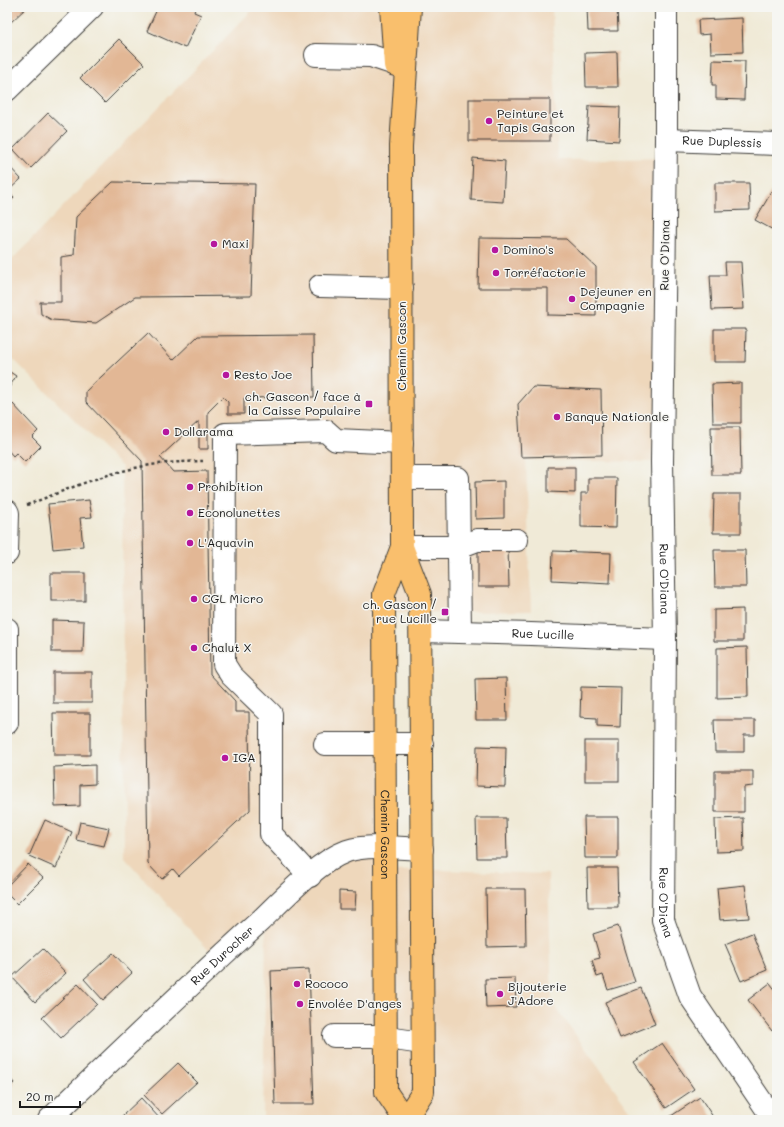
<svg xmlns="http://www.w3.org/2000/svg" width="784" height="1127" font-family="Mali,sans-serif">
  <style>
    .built { fill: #eed7bb }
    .building { fill: #e2b795 }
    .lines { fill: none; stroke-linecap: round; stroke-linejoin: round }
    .minor-casing { stroke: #3c3b38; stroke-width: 24 }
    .major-casing { stroke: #3c3b38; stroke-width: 24 }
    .path { stroke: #3c3b38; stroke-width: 2.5; stroke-dasharray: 3 3; stroke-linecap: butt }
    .minor { stroke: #fff; stroke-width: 22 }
    .major { stroke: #f9bf6d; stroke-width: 22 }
    .poi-dot { fill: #b5179e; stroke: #f6f6f2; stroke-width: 1.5 }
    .labels { text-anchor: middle; stroke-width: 3; stroke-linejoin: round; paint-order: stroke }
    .poi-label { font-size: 12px; fill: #1c1c1c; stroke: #f6f6f2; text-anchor: start }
    .street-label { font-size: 12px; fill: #1c1c1c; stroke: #f6f6f2 }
  </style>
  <rect width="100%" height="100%" fill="#f6f6f2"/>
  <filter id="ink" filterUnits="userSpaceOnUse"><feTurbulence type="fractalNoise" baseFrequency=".025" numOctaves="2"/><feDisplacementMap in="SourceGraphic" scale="8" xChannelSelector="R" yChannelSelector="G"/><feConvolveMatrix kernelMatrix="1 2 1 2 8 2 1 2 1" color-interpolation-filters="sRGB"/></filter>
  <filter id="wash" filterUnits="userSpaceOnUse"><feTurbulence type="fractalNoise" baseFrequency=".012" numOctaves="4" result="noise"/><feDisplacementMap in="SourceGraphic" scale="16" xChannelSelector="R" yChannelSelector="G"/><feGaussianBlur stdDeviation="0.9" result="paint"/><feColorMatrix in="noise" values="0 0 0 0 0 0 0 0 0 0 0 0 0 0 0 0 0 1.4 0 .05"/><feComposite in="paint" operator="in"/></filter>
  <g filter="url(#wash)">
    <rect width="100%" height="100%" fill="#f0ead7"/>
    <polygon class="built" points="253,7 552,7 558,160 672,158 662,462 526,460 531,611 380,613 382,871 439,870 548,874 552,1002 637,1120 263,1120 266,928 222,965 124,857 122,467 7,353 7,265 253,9"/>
    <g id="blocks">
      <g class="building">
        <polygon points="7,7 27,7 10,23 7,19"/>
        <polygon points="158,7 196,7 194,12 201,15 185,48 147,31"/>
        <polygon points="587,7 617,7 618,31 588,31"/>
        <polygon points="742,18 743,52 711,53 710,34 699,35 698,20"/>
        <polygon points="119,39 144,64 105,103 80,78"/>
        <polygon points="617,52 618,87 586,87 585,53"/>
        <polygon points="713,60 745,61 744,100 716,99 716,85 712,85"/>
        <rect x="469" y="99" width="81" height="42"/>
        <polygon points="589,106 620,107 619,141 587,139"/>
        <polygon points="48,113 67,131 31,168 13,149"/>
        <polygon points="473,158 505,161 503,202 471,200"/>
        <polygon points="7,164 21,179 8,191 14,198 7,205"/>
        <polygon points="113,182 255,184 251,296 135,297 96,323 52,320 41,314 40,302 61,302 61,257 74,255 76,217"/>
        <polygon points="715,183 749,183 750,210 715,211"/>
        <polygon points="772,191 777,194 777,232 755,220"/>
        <polygon points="479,238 566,239 596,267 596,316 548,315 548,288 478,288"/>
        <polygon points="725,262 741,262 744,309 712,310 710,275 726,275"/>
        <polygon points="714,329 746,329 745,362 714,362"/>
        <polygon points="148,333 173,360 198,336 313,335 314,397 244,398 244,414 228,414 228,402 223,397 208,412 208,449 199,449 199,421 160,457 173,472 207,471 210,674 235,701 235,712 249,712 250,810 179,876 173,869 162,879 148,864 142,461 86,402 86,391"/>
        <polygon points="7,370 16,376 7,391"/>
        <polygon points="741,383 741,423 713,423 712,384"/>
        <polygon points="533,387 601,390 602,455 521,457 518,404"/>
        <polygon points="13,404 38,431 32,437 41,446 25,462 16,453 13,456 7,449 7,410"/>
        <polygon points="711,427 740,427 741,475 712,475"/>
        <polygon points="548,467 575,467 575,493 548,492"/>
        <polygon points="588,478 617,478 616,528 581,527 581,493 588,493"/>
        <polygon points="504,481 504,518 476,519 475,482"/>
        <polygon points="714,494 741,494 741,533 713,533"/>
        <polygon points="89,500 92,517 80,518 83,546 53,549 48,504"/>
        <polygon points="478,547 508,547 509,587 478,587"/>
        <polygon points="714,550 745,550 746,587 715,587"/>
        <polygon points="553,551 611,553 610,583 552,580"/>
        <rect x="51" y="573" width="34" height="28"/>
        <polygon points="743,609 743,641 714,641 714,610"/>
        <polygon points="52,620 84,621 83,652 52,652"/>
        <polygon points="747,647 748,697 717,698 717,648"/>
        <rect x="53" y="672" width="39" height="31"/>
        <polygon points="506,678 507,720 476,720 475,679"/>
        <polygon points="581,687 621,688 620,727 597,726 597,718 580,717"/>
        <polygon points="53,713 90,713 90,755 54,755"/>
        <polygon points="714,720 755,720 755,735 744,735 744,752 715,752"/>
        <rect x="585" y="741" width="34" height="40"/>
        <polygon points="477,746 506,747 505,787 476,786"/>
        <polygon points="95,765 95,784 80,785 80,806 55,807 54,767"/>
        <polygon points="715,771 753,771 753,786 744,787 744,812 715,812"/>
        <polygon points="584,817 618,817 618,858 585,858"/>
        <polygon points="476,818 506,818 507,858 477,858"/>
        <polygon points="743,818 744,851 716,852 715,819"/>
        <polygon points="45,820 72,832 56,868 29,856"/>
        <polygon points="80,822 109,828 104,846 76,840"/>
        <polygon points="28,864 43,878 17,904 7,894 7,886"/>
        <polygon points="587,868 617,868 618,907 588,907"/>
        <polygon points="745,885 749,918 720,920 717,888"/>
        <polygon points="486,889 525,889 526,946 487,947"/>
        <polygon points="339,891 356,892 355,909 339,909"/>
        <polygon points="618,926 635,982 608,990 603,975 597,977 592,960 600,958 593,934"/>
        <polygon points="752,933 767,970 741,981 725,944"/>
        <polygon points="43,949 66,973 35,1002 12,977"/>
        <polygon points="113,953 132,973 103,1000 84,979"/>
        <polygon points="309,969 314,1104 275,1104 271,971"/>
        <polygon points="515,978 516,1007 486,1008 485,979"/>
        <polygon points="770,983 777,992 777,1027 772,1031 748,1000"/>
        <polygon points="78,984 97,1004 61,1038 42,1018"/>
        <polygon points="641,988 655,1024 620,1038 605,1002"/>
        <polygon points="662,1043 694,1089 666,1108 634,1062"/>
        <polygon points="178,1063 197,1082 162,1114 144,1095"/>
        <polygon points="7,1075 14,1083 7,1090"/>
        <polygon points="700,1097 715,1120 670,1120 668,1118"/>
        <polygon points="141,1098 161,1120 126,1120 122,1116"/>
      </g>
    </g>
  </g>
  <g filter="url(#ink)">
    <use href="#blocks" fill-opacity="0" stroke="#3c3b38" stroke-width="1"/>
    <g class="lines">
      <g class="minor-casing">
        <g id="minor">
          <path id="s1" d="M666,7V140L662,462L665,639L663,920L690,996L774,1120"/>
          <polyline points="316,55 371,56 395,64"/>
          <polyline points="7,90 92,7"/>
          <path id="s2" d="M666,140L777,144"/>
          <polyline points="320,286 402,288"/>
          <polyline points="402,478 458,478 460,632"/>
          <polyline points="7,511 8,513 7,553"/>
          <polyline points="402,547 459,547 477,540 517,540"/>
          <polyline points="7,629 7,723"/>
          <path id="s3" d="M421,631L531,634L665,639"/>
          <polyline points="325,744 422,744"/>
          <polyline points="310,876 271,834 271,714 231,675 224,664 225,434 326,431 336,440 402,443"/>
          <polyline points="334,1036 374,1036 422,1043"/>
          <path id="s4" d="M49,1120C119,1053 188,986 260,921C283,899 317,862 347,851C367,844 400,848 422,849"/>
        </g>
      </g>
      <g class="major-casing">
        <g id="major">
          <polyline points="391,7 395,65"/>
          <path id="s5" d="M402,547L384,594L386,1092L405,1120"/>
          <polyline points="405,1120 423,1092 420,594 402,547 401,146 410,7"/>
        </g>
      </g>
      <path class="path" d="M27,505C61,492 95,477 131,469C154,463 179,462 203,461"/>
      <use href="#minor" class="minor"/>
      <use href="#major" class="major"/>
    </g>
  </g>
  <g class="poi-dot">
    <circle cx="489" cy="121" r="4"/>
    <circle cx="214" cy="244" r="4"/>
    <circle cx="495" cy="250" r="4"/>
    <circle cx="496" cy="273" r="4"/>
    <circle cx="572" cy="299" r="4"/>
    <circle cx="226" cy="375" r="4"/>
    <rect x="365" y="400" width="8" height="8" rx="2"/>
    <circle cx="557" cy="417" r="4"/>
    <circle cx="166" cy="432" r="4"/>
    <circle cx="190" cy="487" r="4"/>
    <circle cx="190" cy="513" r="4"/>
    <circle cx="190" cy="543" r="4"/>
    <circle cx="194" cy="599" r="4"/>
    <rect x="441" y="608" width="8" height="8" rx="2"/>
    <circle cx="194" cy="648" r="4"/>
    <circle cx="225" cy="758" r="4"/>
    <circle cx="297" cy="984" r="4"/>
    <circle cx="500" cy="994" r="4"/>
    <circle cx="300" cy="1004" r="4"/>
  </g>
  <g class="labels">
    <g class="poi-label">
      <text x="497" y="118">Peinture et<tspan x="497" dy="14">Tapis Gascon</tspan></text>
      <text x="222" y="248">Maxi</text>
      <text x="503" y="254">Domino's</text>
      <text x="504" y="277">Torréfactorie</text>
      <text x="580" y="296">Dejeuner en<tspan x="580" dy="14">Compagnie</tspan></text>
      <text x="234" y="379">Resto Joe</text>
      <text x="361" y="401" text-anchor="end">ch. Gascon / face à<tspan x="361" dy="14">la Caisse Populaire</tspan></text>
      <text x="565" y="421">Banque Nationale</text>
      <text x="174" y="436">Dollarama</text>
      <text x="198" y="491">Prohibition</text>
      <text x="198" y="517">Econolunettes</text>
      <text x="198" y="547">L'Aquavin</text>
      <text x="202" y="603">CGL Micro</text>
      <text x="437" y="609" text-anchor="end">ch. Gascon /<tspan x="437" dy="14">rue Lucille</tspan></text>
      <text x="202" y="652">Chalut X</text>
      <text x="233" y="762">IGA</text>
      <text x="305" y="988">Rococo</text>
      <text x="508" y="991">Bijouterie<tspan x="508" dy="14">J'Adore</tspan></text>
      <text x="308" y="1008">Envolée D'anges</text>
    </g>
    <g class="street-label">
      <text dy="4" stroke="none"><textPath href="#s2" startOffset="56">Rue Duplessis</textPath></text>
      <text transform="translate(665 255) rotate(-89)" y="4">Rue O'Diana</text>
      <text transform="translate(402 346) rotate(-90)" y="4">Chemin Gascon</text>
      <text dy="4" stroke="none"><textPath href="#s1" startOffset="572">Rue O'Diana</textPath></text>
      <text dy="4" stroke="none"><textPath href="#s3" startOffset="122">Rue Lucille</textPath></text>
      <text dy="4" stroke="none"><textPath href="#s5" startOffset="291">Chemin Gascon</textPath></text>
      <text dy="4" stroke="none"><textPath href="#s1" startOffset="896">Rue O'Diana</textPath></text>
      <text dy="4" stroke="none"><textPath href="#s4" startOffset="239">Rue Durocher</textPath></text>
    </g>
  </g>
  <rect width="784" height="1127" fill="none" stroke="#f6f6f2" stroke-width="24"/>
  <path d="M20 1101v6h60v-6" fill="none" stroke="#1c1c1c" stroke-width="2"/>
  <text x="26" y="1101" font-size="12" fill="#1c1c1c" stroke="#f6f6f2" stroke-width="3" paint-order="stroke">20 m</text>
</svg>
